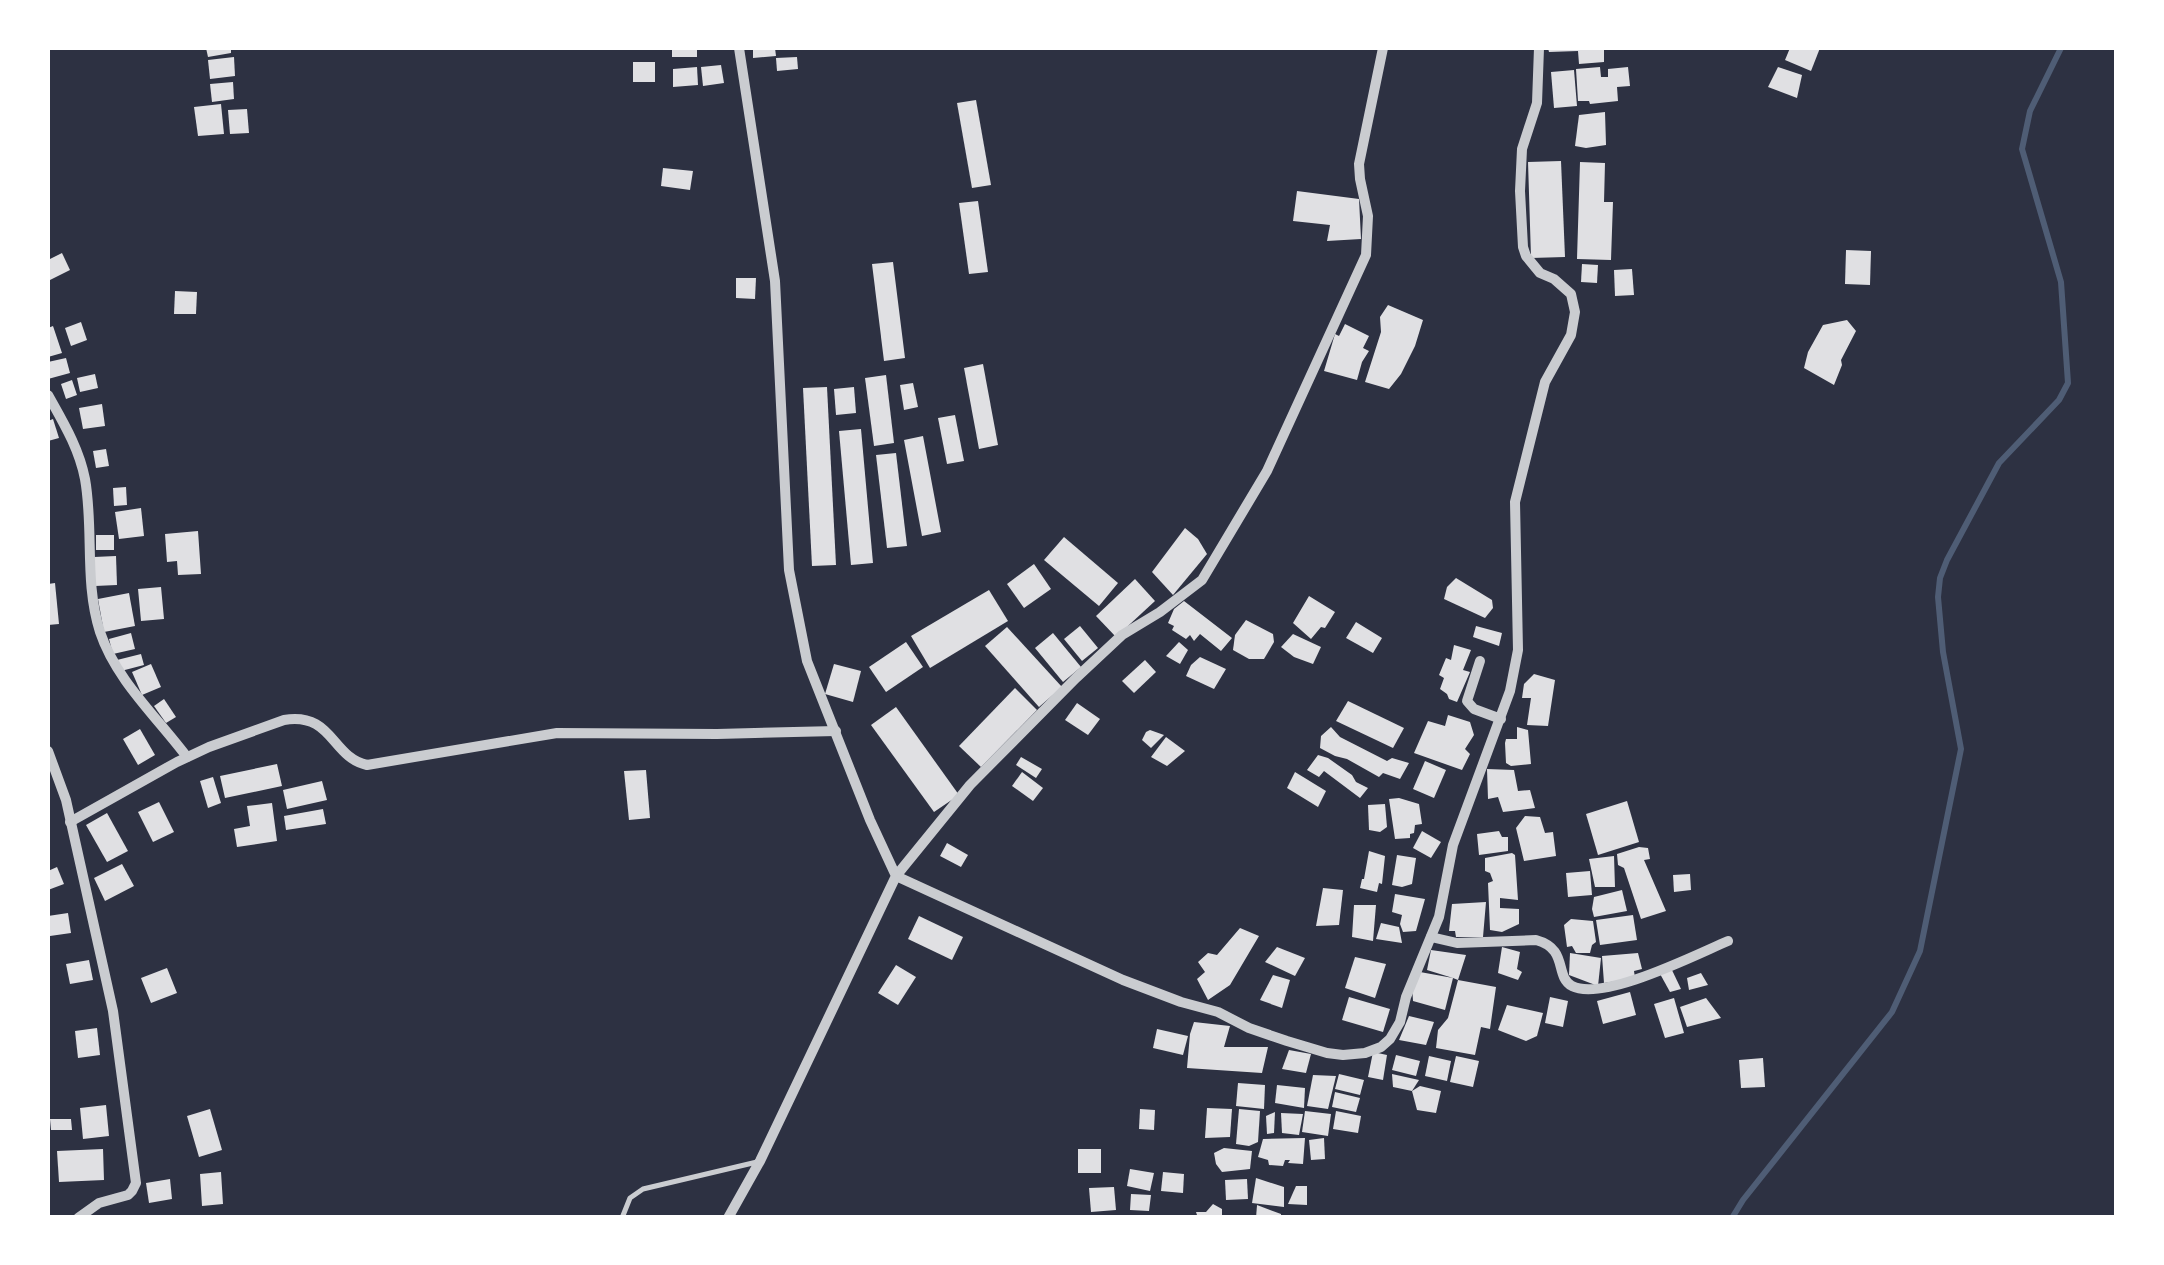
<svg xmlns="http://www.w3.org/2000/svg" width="2164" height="1265" font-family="Lora,serif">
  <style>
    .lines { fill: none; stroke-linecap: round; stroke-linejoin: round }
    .stream { stroke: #4f5d75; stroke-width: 6 }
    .building { fill: #e0e0e3 }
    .service { stroke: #caccd0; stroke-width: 5 }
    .minor { stroke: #caccd0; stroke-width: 10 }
  </style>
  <rect width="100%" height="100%" fill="#2d3142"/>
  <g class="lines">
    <polyline class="stream" points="1732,1218 1743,1200 1892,1012 1920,951 1961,749 1943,652 1938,597 1940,578 1947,560 1999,463 2059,400 2068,383 2061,282 2022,149 2030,111 2061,48"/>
  </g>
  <g class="building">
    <polygon points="206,48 231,48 231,53 208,57"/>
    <rect x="672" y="48" width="25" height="9"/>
    <polygon points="753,48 775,48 776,56 753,58"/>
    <polygon points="1548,48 1604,48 1604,62 1579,64 1578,51 1549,52"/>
    <polygon points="1790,48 1820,48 1811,71 1785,60"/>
    <polygon points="234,57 235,76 210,79 208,60"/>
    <polygon points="797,57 798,69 777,71 776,58"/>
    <rect x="633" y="62" width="22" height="20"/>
    <polygon points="721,65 724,83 703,86 701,67"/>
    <polygon points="697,67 698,85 673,87 673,69"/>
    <polygon points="1600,67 1601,77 1608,77 1608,69 1628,67 1630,86 1617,87 1618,101 1590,104 1589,101 1578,101 1576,69"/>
    <polygon points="1778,67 1802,75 1797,98 1768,87"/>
    <polygon points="1574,70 1577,106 1554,108 1551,72"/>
    <polygon points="233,82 234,99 212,102 210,84"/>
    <polygon points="976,100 991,185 972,188 957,103"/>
    <polygon points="221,104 224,134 198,136 194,107"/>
    <polygon points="247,109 249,133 230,134 228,110"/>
    <polygon points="1605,112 1606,145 1586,148 1575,146 1579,115"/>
    <polygon points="1561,161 1565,257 1531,258 1528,162"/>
    <polygon points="1580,162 1605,163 1604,202 1613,202 1611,260 1577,259"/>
    <polygon points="663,168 693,171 690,190 661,186"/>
    <polygon points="1297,191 1359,199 1361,239 1327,241 1330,225 1293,221"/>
    <polygon points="978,201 988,272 969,274 959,203"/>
    <polygon points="1846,250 1871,251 1870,285 1845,284"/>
    <polygon points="62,253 70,270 48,281 48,260"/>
    <polygon points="893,262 905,358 884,361 872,264"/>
    <polygon points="1582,264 1598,265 1597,283 1581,282"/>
    <polygon points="1632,269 1634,295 1615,296 1614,270"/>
    <polygon points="736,278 756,278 755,299 736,298"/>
    <polygon points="175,291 197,292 196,314 174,314"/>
    <polygon points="1388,305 1423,320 1415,346 1401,374 1389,389 1365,382 1381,332 1380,317"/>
    <polygon points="1847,320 1856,331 1841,360 1842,365 1834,385 1804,368 1808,352 1823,325"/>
    <polygon points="81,322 87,340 71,346 65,328"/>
    <polygon points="1345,324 1369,336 1363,348 1369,351 1362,362 1357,380 1324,371 1335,334 1339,336"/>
    <polygon points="53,326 62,353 48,357 48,328"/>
    <polygon points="66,358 70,373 48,379 48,362"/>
    <polygon points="983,364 998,445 979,449 964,368"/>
    <polygon points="95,374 98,388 80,392 77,378"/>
    <polygon points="886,375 894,443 874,446 865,378"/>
    <polygon points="72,380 77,395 66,399 61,384"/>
    <polygon points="913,383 918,407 904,410 900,385"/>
    <polygon points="827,387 836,565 812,566 803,388"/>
    <polygon points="854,387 856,413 836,415 834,389"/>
    <polygon points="102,404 105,426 83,429 79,408"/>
    <polygon points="955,415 964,461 947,464 938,418"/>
    <polygon points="53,419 59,438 48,441 48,421"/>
    <polygon points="861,429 873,563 851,565 839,431"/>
    <polygon points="923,436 941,532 922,536 904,440"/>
    <polygon points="106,449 109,466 96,468 93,451"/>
    <polygon points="896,453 907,546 887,548 876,455"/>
    <polygon points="126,487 127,505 114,506 113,488"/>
    <polygon points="141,508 144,536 119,539 115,512"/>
    <polygon points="1185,528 1198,539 1207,554 1173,595 1152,572"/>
    <polygon points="198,531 201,574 178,575 177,561 167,562 165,534"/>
    <rect x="96" y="535" width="18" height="15"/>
    <polygon points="1064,537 1118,583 1099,606 1044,560"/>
    <polygon points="116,556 117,585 95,586 94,557"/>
    <polygon points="1034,564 1051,589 1024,608 1007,584"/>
    <polygon points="1456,578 1492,600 1493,608 1485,618 1444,599 1447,587"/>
    <polygon points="1135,579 1155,601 1116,637 1096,616"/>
    <polygon points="55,583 59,624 48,625 48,584"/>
    <polygon points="161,587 164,619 141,621 138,589"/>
    <polygon points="989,590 1008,621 930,668 911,636"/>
    <polygon points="129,593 135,626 104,632 98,599"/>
    <polygon points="1309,596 1335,612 1325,628 1321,627 1311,639 1293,623"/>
    <polygon points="1184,601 1232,638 1221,651 1200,634 1194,641 1190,635 1186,639 1172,630 1174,626 1168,623 1174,609"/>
    <polygon points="1246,620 1273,634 1274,642 1264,659 1249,659 1233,650 1235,635"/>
    <polygon points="1356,622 1382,638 1373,653 1346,638"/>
    <polygon points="1080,626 1098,648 1082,661 1064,639"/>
    <polygon points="1476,626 1502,633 1499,646 1473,637"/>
    <polygon points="1007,627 1062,687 1039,707 985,646"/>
    <polygon points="131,633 135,649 113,654 109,639"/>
    <polygon points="1053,633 1081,667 1063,682 1035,648"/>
    <polygon points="1293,634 1321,647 1313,664 1294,657 1281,647"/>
    <polygon points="906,642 923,667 886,692 869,667"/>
    <polygon points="1179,642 1188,650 1180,664 1166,656"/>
    <polygon points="1454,645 1471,650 1463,670 1470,672 1457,702 1449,699 1447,694 1440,689 1444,678 1439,675 1446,658 1451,660"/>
    <polygon points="141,654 144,665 121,671 117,660"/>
    <polygon points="1200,657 1226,669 1214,689 1186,676 1191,665"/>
    <polygon points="1145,660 1156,672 1134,693 1122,681"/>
    <polygon points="151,664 161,687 142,695 132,672"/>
    <polygon points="834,664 861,671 853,702 825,694"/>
    <polygon points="1534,674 1555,680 1548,726 1527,725 1531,698 1522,698 1524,684"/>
    <polygon points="1015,688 1037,710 981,767 959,746"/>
    <polygon points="164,699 176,717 166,723 154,706"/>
    <polygon points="1348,701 1404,728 1393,748 1336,721"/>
    <polygon points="1077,703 1100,719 1088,735 1065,720"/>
    <polygon points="896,707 959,795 934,812 871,725"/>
    <polygon points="1448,715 1470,722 1474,735 1465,749 1470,754 1462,770 1414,753 1428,721 1445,726"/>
    <polygon points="1331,727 1340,737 1387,761 1392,758 1409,763 1400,779 1383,773 1379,777 1347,759 1335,756 1320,748 1321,736"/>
    <polygon points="1517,727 1528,730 1531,764 1511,766 1506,763 1505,743 1506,739 1517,739"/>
    <polygon points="140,729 155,755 138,765 123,739"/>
    <polygon points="1150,730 1164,735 1151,748 1142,740 1146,732"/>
    <polygon points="1166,737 1185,751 1167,766 1151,757"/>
    <polygon points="1318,755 1328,758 1352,775 1356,782 1368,788 1360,798 1324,771 1319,777 1307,770"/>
    <polygon points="1021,757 1042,769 1036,778 1016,765"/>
    <polygon points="1425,761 1446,770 1434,798 1413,789"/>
    <polygon points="277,764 282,786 225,798 220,776"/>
    <polygon points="1487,769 1514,770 1518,791 1530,790 1535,808 1503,812 1498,797 1488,799"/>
    <polygon points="646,770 650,818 629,820 624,771"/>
    <polygon points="1022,772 1043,788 1033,801 1012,786"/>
    <polygon points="1295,772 1326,791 1318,807 1287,788"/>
    <polygon points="213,777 221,803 208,808 200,781"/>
    <polygon points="322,781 327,800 287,809 283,790"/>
    <polygon points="1399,798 1419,804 1422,824 1415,825 1414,833 1410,834 1410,838 1395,839 1389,799"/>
    <polygon points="1627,801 1639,842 1598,855 1586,814"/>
    <polygon points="159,802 174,832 153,842 138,812"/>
    <polygon points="272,803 277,841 237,847 234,829 250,826 247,806"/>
    <polygon points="1385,804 1387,827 1380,832 1369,830 1368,805"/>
    <polygon points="323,809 326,824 286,830 284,816"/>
    <polygon points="107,813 128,851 107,862 86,825"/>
    <polygon points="1525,816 1540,817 1545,833 1553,832 1556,856 1524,861 1516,828"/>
    <polygon points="1422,831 1441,842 1431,858 1413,848"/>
    <polygon points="1499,831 1502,837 1508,837 1508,851 1479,855 1477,834"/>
    <polygon points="947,843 968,855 961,867 940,856"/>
    <polygon points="1639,847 1648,848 1650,859 1644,860 1666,911 1641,919 1624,868 1618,865 1617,854"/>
    <polygon points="1369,851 1385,856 1382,884 1379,883 1377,892 1360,888 1362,879 1364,879"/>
    <polygon points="1512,853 1515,855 1518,900 1500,898 1500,908 1519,909 1519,924 1502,932 1490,930 1488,883 1493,881 1490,873 1485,871 1485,858"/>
    <polygon points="1397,855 1416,858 1412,884 1402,887 1392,885"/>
    <polygon points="1614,856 1615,887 1595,887 1589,859"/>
    <polygon points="122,864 134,886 105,901 94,878"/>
    <polygon points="57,867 64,884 48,890 48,871"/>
    <polygon points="1590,871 1592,895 1568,897 1566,873"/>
    <polygon points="1690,874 1691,890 1674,892 1673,875"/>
    <polygon points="1323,888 1343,890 1339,925 1316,926"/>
    <polygon points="1622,890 1627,911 1594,917 1592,909 1594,897"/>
    <polygon points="1395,894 1425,899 1416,931 1403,932 1400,924 1402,915 1392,912"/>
    <polygon points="1486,902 1483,937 1456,937 1455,931 1449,931 1452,904"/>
    <polygon points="1354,905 1376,905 1373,941 1352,937"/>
    <polygon points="68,913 71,933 50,936 48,916"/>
    <polygon points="1633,915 1637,940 1600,945 1596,920"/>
    <polygon points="919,916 963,937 952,960 908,939"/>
    <polygon points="1571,919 1593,921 1596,942 1592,945 1590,953 1576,953 1572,946 1567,947 1564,925"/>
    <polygon points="1381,923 1399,927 1402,943 1376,939"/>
    <polygon points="1240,928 1259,936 1230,985 1208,1000 1197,979 1205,972 1198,962 1208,953 1217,955"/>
    <polygon points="1277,947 1305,958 1295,976 1265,962"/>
    <polygon points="1502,947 1520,952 1517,969 1522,972 1518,980 1498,973"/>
    <polygon points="1431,950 1466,955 1458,980 1453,978 1445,1010 1413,1001 1412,986 1420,972 1453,978 1427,970"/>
    <polygon points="1570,953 1601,958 1598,986 1569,975"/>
    <polygon points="1638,953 1642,969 1634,971 1635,978 1604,983 1602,956"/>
    <polygon points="1355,957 1386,964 1375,998 1345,988"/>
    <polygon points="89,960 93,980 70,984 66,964"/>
    <polygon points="896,965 916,977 898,1005 878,993"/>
    <polygon points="167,968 177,993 151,1003 141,978"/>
    <polygon points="1671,968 1681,989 1670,992 1659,972"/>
    <polygon points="1701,973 1708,985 1689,990 1687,978"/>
    <polygon points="1273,975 1290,980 1282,1008 1260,1000"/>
    <polygon points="1458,980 1496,987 1490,1029 1481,1027 1475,1055 1436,1048 1438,1030 1448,1018"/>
    <polygon points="1630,992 1636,1015 1603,1024 1597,1001"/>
    <polygon points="1349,997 1390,1009 1383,1032 1342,1020"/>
    <polygon points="1550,997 1568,1001 1563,1027 1545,1023"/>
    <polygon points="1674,998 1684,1033 1665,1038 1654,1004"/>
    <polygon points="1706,998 1721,1018 1687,1027 1680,1007"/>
    <polygon points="1507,1005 1543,1013 1537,1036 1526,1041 1498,1030"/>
    <polygon points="1409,1016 1434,1022 1426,1045 1399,1040"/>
    <polygon points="1194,1022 1230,1026 1224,1047 1268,1047 1262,1073 1187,1068 1190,1034"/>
    <polygon points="97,1028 100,1055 78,1058 75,1031"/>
    <polygon points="1157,1029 1188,1036 1183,1055 1153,1048"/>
    <polygon points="1289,1050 1311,1054 1306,1073 1282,1069"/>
    <polygon points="1373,1052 1387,1055 1383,1080 1368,1077"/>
    <polygon points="1396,1055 1420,1061 1416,1076 1392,1070"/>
    <polygon points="1429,1056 1451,1061 1447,1081 1425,1076"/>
    <polygon points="1456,1056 1479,1061 1473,1087 1450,1082"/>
    <polygon points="1763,1058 1765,1087 1741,1088 1739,1060"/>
    <polygon points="1339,1074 1364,1080 1360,1095 1335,1089"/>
    <polygon points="1392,1074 1419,1080 1412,1091 1393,1087"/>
    <polygon points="1313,1075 1336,1076 1328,1109 1307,1106"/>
    <polygon points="1238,1083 1265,1085 1264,1109 1236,1106"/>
    <polygon points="1277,1085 1305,1088 1304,1108 1275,1103"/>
    <polygon points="1420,1086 1441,1091 1436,1113 1417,1110 1412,1091"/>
    <polygon points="1335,1092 1360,1098 1356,1112 1332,1107"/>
    <polygon points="106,1105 109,1136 83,1139 80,1108"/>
    <polygon points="1207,1108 1232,1109 1230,1137 1205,1138"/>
    <polygon points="210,1109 222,1150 199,1157 187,1116"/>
    <polygon points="1140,1109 1155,1110 1154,1130 1139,1129"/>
    <polygon points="1239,1109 1260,1111 1258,1142 1249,1146 1236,1144"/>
    <polygon points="1305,1111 1331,1114 1328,1136 1302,1132"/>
    <polygon points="1336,1111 1361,1116 1358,1133 1333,1129"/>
    <polygon points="1275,1112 1274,1133 1267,1134 1266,1116"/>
    <polygon points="1281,1113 1303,1114 1299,1135 1282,1133"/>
    <polygon points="50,1119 71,1119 72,1130 51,1130"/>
    <polygon points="1305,1138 1303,1164 1288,1163 1290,1160 1285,1160 1283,1166 1269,1165 1268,1160 1258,1157 1263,1139"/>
    <polygon points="1324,1138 1325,1159 1311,1160 1309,1140"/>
    <polygon points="1224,1148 1252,1151 1250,1169 1222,1172 1216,1164 1214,1153"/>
    <polygon points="103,1149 104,1180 59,1182 57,1151"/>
    <rect x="1078" y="1149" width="23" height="24"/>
    <polygon points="1130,1169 1154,1173 1150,1191 1127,1186"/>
    <polygon points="221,1172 223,1204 202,1206 200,1174"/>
    <polygon points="1163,1172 1184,1174 1183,1193 1161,1191"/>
    <polygon points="1256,1178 1284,1187 1284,1207 1252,1203"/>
    <polygon points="170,1179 172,1199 149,1203 146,1183"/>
    <polygon points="1247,1179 1248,1199 1226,1200 1225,1180"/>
    <polygon points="1296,1186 1307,1186 1307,1205 1288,1204"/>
    <polygon points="1114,1187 1116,1210 1091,1212 1089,1188"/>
    <polygon points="1131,1194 1151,1195 1149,1211 1130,1210"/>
    <polygon points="1213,1204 1222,1209 1222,1218 1198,1218 1196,1212 1206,1212"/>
    <polygon points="1257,1205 1281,1214 1281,1218 1256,1218"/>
  </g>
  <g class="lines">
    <polyline class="service" points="622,1218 630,1198 643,1189 757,1162"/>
    <g class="minor">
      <polyline points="1383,48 1359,164 1360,179 1368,216 1366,255 1267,471 1202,580 1160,612 1122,635 1076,678 970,785 896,876 1123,980 1181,1002 1218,1012 1249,1028 1287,1041 1327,1053 1343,1055 1365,1053 1381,1047 1390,1039 1400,1022 1406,997 1439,917 1453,845 1510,691 1518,650 1515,502 1545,382 1571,335 1575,312 1571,294 1554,279 1540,273 1526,256 1523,247 1520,191 1522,149 1537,103 1539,48"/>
      <path d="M48,395C63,422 79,448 85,479C94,529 84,582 100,632C116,680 157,717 187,757"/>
      <polyline points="1480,661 1467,701 1474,709 1501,719"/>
      <polyline points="48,751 66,800 113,1011 136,1183 132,1191 128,1195 99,1203 78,1218"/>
      <path d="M70,822L177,762L209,747L284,720C333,712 331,757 367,765L557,733L717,734L836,731"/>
      <path d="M1431,937L1457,943L1536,940C1569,949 1554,976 1572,986C1603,1002 1697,954 1728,941"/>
      <polyline points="728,1218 760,1161 896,876 870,820 807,661 789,570 775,281 739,48"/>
    </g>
  </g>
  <rect width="2164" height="1265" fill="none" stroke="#ffffff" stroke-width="100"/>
</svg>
